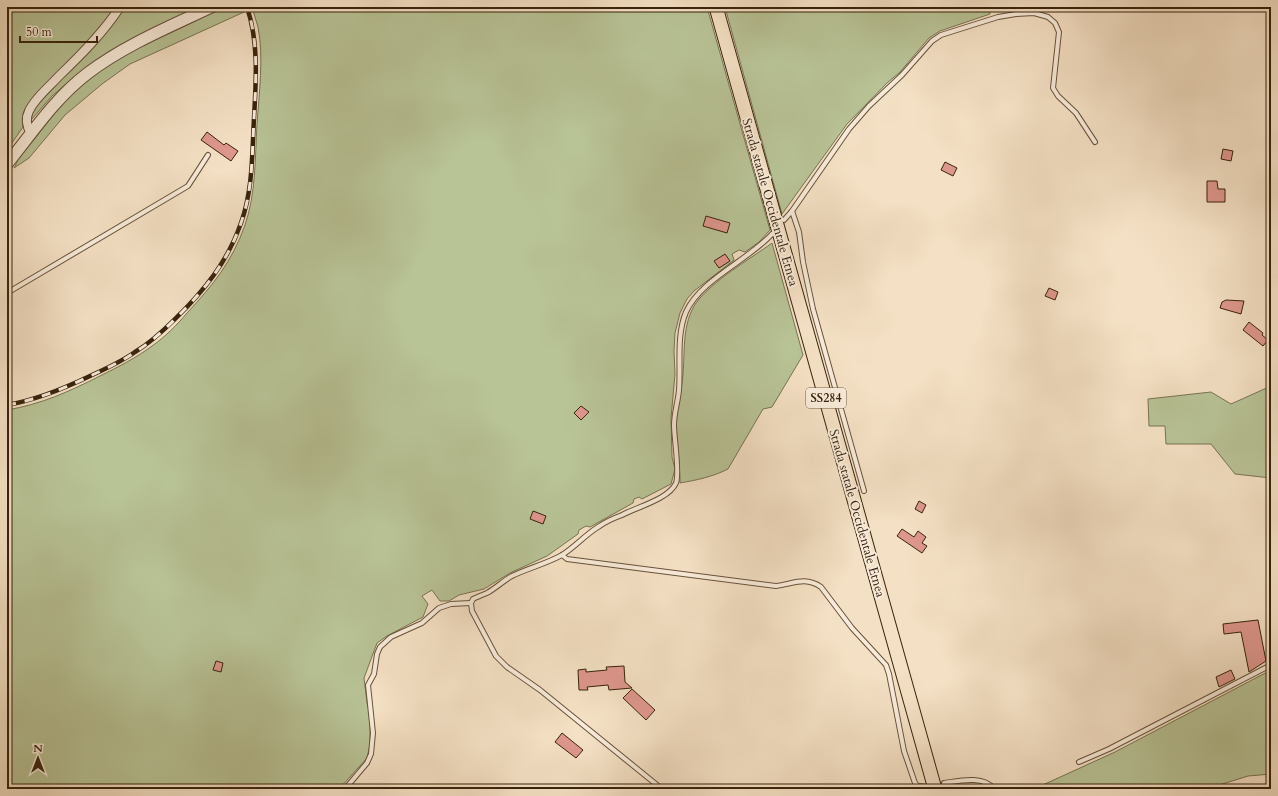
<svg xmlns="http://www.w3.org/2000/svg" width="1278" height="796" font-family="Cardo,serif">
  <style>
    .green { fill: #b8c396; stroke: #787352 }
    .building { fill: #de978d; stroke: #38230d }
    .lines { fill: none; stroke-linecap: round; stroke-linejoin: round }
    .service-casing { stroke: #67523b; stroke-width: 6 }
    .minor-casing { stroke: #67523b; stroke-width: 10 }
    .tertiary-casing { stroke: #67523b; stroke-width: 13 }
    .primary-casing { stroke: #38230d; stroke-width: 15 }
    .service { stroke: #f8ebd9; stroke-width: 4 }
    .minor { stroke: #f8ebd9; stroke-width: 8 }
    .tertiary { stroke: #f8ebd9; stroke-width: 11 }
    .primary { stroke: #f4e0c4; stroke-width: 13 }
    .rail-casing { stroke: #38230d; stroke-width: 4.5 }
    .rail { stroke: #f8ebd9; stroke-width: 3; stroke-dasharray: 9; stroke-linecap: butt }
    .labels { text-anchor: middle; stroke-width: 4; stroke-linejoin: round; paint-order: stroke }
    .shield { fill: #f8ebd9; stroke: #725f4a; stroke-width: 1 }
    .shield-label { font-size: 12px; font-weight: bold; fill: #38230d }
    .street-label { font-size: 13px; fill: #38230d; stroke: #f8ebd9 }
  </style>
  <rect width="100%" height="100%" fill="#f4e0c4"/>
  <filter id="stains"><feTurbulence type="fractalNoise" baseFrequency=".005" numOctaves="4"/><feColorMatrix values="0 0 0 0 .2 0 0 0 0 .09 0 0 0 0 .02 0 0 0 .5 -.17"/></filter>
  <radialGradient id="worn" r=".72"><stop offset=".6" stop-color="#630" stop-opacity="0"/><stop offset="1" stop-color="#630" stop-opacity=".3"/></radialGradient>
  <g class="green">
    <polygon points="7,7 117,7 84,45 34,98 25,112 23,127 7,150"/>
    <polygon points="125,7 200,7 117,48 97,60 73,78 52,96 31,120 31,114 38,104 110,28"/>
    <polygon points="226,7 242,7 244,12 130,64 102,84 65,115 29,158 14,168 18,160 62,104 74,90 105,67 142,46"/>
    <path d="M252,7H707L770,230L759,242L745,252L739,250L732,254L734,260L694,291L687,299L680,313L675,333L674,351L675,374L671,418L672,457L675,469L671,484L642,499L639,497L634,499L633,503L590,527L586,526L579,530L578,534L547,556L510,573L484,589L459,595L449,601H440L432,590L422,596L428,604L423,617L387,636L377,643L364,678L367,703L370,713V744L367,758L339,789H7V410C42,404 68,392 100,376C118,367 136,358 152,346C165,337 177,325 187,313C213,285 232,262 245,225C256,193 255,158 257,124C259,95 264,56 258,27C256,20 254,14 252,7Z"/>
    <polygon points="725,7 989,7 990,14 940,31 929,38 900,72 887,83 847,124 782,214"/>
    <path d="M772,243L803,355L772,407L763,409L728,469C712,477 697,480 680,483V477C679,460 677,442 676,425C676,409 682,391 683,374C685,350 682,324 696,303C712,281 750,259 772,243Z"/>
    <polygon points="1271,386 1271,478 1235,474 1211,444 1166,444 1165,426 1149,426 1148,399 1211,392 1231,404"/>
    <polygon points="1271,670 1271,774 1248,776 1216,786 1197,789 1034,789 1115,752"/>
  </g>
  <g class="building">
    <polygon points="207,132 224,145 226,143 238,151 231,161 201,140"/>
    <polygon points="1223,149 1233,151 1231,161 1221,159"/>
    <polygon points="945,162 957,168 953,176 941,170"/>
    <polygon points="1207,181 1217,181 1218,189 1225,189 1225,202 1207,202"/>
    <polygon points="706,216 730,223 727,233 703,226"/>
    <polygon points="725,254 730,261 719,268 714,261"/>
    <polygon points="1049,288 1058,292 1055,300 1045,296"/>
    <polygon points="1226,300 1244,301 1241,314 1220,308 1222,302"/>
    <polygon points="1249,322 1263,333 1262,335 1268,340 1263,346 1243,330"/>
    <polygon points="581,406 589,412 581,420 574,413"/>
    <polygon points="919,501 926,505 922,513 915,509"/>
    <polygon points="533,511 546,516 543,524 530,519"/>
    <polygon points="902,529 914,537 918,531 926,537 922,543 927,546 922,553 897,536"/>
    <polygon points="1258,620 1266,661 1249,672 1241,632 1224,634 1223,624"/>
    <polygon points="216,661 223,663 221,672 213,670"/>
    <polygon points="624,666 625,682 632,688 609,690 608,685 587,687 588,690 579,690 578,670 586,669 586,672 607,670 606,667"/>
    <polygon points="1231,670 1235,679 1219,687 1216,677"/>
    <polygon points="632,689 655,710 646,720 623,698"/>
    <polygon points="562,733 583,750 576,758 555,742"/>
  </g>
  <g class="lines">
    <g class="service-casing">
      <g id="service">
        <polyline points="792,211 799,232 803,262 813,309 864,491"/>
        <polyline points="784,220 792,211 849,129 869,106 902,75 932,41 941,35 998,17 1016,14 1034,13 1048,17 1055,23 1059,32 1053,88 1058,96 1076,113 1095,142"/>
        <polyline points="7,293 188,186 208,155"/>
        <path d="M562,555L567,559L776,586C793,584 805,576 821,587L852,628L886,665L889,674L904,751L915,783L918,786L928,787"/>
        <polyline points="1079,762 1109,749 1271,665"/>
        <path d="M944,783C959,781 983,775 994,789"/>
        <polyline points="345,789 367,763 371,754 373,733 368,685 374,674 377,654 380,647 391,637 422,623 439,608 451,604 471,603"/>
        <path d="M662,789L540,690L507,667L496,656L472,611L471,603L473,599C477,597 482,595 487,593C496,588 503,581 512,576C528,568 546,564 562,555C575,547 585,535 598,527C605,522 614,518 622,515C637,507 669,499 676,483C680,473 674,438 674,425C674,413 678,402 679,390C681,364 676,336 686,312C701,279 749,260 773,233"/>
      </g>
    </g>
    <g class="minor-casing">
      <path id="minor" d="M31,134C27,127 25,119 29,111C35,98 49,87 59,76C81,55 103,33 120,7"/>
    </g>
    <g class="tertiary-casing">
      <path id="tertiary" d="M7,164C32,133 55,98 88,73C125,45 169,27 211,7"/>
    </g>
    <g class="primary-casing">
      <polyline id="primary" points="716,7 935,789"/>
    </g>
    <use href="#service" class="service"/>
    <use href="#minor" class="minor"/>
    <use href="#tertiary" class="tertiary"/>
    <use href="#primary" class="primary"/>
    <g class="rail-casing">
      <path id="rail" d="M7,405C36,400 63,389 90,376C105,369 121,362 135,352C150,343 163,331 175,319C204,291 228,261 241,223C253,190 252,153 254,118C256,81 259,43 247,7"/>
    </g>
    <use href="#rail" class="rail"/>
  </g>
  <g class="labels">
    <rect class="shield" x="806" y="388" width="40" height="20" rx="3"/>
    <g class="shield-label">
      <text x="826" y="402">SS284</text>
    </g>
    <g class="street-label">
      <text transform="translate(771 202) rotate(74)" y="5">Strada statale Occidentale Etnea</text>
      <text transform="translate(858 513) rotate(74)" y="5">Strada statale Occidentale Etnea</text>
    </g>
  </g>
  <rect width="1278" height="796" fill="none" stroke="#f4e0c4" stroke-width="24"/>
  <rect x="8" y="8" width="1262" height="780" fill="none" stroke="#38230d" stroke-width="2"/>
  <rect x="12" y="12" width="1254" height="772" fill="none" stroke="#38230d"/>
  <g transform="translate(38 758)" stroke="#f8ebd9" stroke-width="3" paint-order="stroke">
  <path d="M0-3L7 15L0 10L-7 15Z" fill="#38230d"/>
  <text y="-6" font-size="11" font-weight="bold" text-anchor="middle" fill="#38230d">N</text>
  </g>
  <path d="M20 36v6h77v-6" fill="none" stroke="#38230d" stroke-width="2"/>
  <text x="26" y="36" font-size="12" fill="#38230d" stroke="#f8ebd9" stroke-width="3" paint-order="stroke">50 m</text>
  <rect width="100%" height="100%" filter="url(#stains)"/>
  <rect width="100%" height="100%" fill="url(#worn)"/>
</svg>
